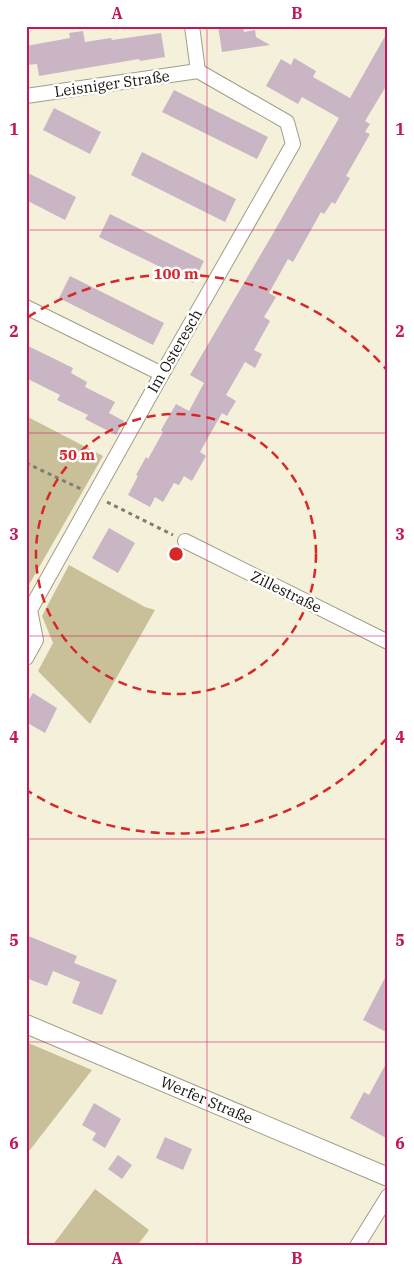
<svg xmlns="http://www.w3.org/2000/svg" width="414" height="1272" font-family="'IBM Plex Serif',serif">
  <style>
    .green { fill: #c9c09a }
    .building { fill: #c9b5c3 }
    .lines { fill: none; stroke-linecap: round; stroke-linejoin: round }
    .minor-casing { stroke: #a19d88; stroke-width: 16 }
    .tertiary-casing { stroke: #a19d88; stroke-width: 20 }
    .path { stroke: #817d6f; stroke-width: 3; stroke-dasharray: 4 4; stroke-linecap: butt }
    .minor { stroke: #fff; stroke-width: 14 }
    .tertiary { stroke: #fff; stroke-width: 18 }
    .grid { fill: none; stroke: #c2185b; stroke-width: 1; stroke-opacity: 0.55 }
    .ring { fill: none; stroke: #d62828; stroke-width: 2.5; stroke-dasharray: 9 6 }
    .labels { text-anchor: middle; stroke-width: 5; stroke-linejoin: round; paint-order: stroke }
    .street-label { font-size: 15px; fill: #18160e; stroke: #fff }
    .centre { fill: #d62828; stroke: #fff; stroke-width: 2.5 }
    .ring-label { font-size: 15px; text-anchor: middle; font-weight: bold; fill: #d62828; stroke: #fff; stroke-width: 5; stroke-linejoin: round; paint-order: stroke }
    .neatline { fill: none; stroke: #c2185b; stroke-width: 2 }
    .grid-label { font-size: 16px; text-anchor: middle; font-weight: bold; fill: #c2185b }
  </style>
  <rect width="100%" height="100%" fill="#f5f0da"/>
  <g class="green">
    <polygon points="26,416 103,456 26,590"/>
    <polygon points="69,565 145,607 155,610 90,724 38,671 53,643 42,616"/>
    <polygon points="26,1042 92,1070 26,1155"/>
    <polygon points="95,1189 149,1230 137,1246 52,1246"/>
  </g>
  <g class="building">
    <polygon points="218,26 243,26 244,32 255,30 256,37 270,45 222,52"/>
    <polygon points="83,31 85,42 111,38 112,40 161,33 165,57 140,61 139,59 39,76 37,64 26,65 26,46 70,38 69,33"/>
    <polygon points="388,31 388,83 365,121 370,124 365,132 370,134 346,176 350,178 335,204 332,202 324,214 321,212 293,262 288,259 269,293 276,297 264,317 270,321 254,350 262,354 255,368 245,362 226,395 236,401 227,416 222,413 200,452 206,456 192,481 184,476 179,485 174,483 163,502 155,497 150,507 128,495 138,476 136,475 146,457 148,459 163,432 161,430 176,404 189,411 204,383 190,375 271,237 339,118 302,97 298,104 266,86 281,59 291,65 294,58 316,71 313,77 350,98"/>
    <polygon points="174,90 268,137 257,159 162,112"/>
    <polygon points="54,108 101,132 90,154 43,130"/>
    <polygon points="142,152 236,199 225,222 131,175"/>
    <polygon points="26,172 76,197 65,220 26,200"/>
    <polygon points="110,214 204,261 193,283 99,237"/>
    <polygon points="70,276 164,323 153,345 59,298"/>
    <polygon points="26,345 73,368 71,373 87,382 85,387 115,402 109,413 124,421 116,435 85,419 88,415 57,400 60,395 26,378"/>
    <polygon points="109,528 135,543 118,573 92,558"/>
    <polygon points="33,693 57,708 45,733 26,722 26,704"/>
    <polygon points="26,935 77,956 74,963 117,980 102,1015 72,1003 80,982 53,971 47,986 26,978"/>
    <polygon points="388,972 388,1033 363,1020"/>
    <polygon points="388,1060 388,1139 350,1118 364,1092 369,1095"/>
    <polygon points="94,1103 121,1119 105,1148 92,1140 96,1133 82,1125"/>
    <polygon points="165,1137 192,1149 183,1170 156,1158"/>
    <polygon points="118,1155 132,1165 122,1179 108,1169"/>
  </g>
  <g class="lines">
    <g class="minor-casing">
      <g id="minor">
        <polyline points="26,96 198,71"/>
        <polyline points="26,307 162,374"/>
        <polyline points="185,541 388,642"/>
        <polyline points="26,658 36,640 30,610 162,374 293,144 287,122 198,71 192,26"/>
        <polyline points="357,1246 388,1196"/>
      </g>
    </g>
    <g class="tertiary-casing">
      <g id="tertiary">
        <path id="s1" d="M26,1024L388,1177"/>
      </g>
    </g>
    <g class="path">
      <polyline points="26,463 81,489"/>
      <polyline points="107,502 173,535"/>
    </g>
    <use href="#minor" class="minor"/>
    <use href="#tertiary" class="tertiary"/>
  </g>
  <path class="grid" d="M207,26V1246M26,230H388M26,433H388M26,636H388M26,839H388M26,1042H388"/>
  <g class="ring">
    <circle cx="176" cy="554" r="140"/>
    <path d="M387 738A280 280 0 0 1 28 791M28 317A280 280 0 0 1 387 370"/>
  </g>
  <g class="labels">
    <g class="street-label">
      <text transform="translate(112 84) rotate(-8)" y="5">Leisniger Straße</text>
      <text transform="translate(175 351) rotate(-60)" y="5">Im Osteresch</text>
      <text transform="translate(286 592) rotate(26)" y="5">Zillestraße</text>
      <text dy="5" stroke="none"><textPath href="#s1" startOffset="196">Werfer Straße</textPath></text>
    </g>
  </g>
  <circle cx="176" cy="554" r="8" class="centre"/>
  <g class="ring-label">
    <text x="176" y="279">100 m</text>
    <text x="77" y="460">50 m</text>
  </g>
  <rect width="414" height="1272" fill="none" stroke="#ffffff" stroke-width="55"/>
  <rect x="28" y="28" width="358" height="1216" class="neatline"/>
  <g class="grid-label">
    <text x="117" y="19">A</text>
    <text x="297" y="19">B</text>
    <text x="14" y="135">1</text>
    <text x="400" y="135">1</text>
    <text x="14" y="337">2</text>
    <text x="400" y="337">2</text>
    <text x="14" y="540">3</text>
    <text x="400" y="540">3</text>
    <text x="14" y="743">4</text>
    <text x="400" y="743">4</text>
    <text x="14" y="946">5</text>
    <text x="400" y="946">5</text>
    <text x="14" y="1149">6</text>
    <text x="400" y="1149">6</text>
    <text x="117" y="1264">A</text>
    <text x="297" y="1264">B</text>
  </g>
</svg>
